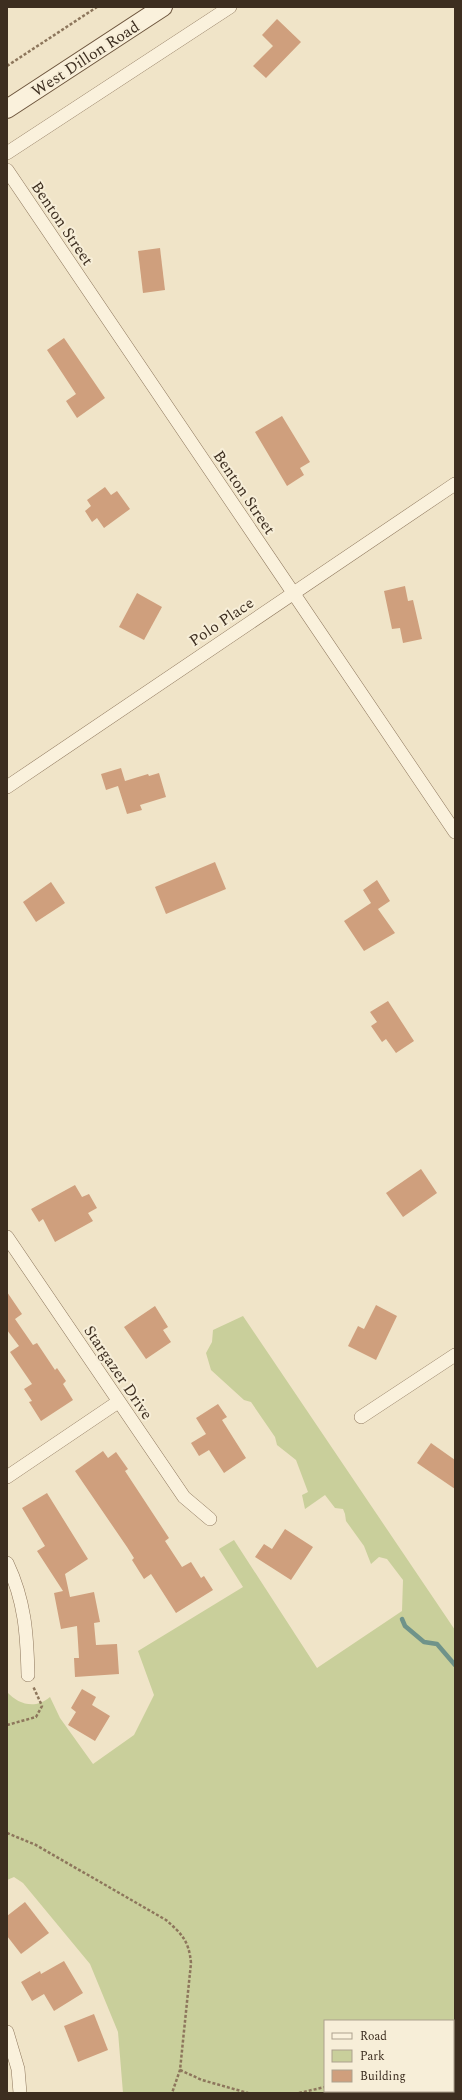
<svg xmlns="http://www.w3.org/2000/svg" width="462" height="2100" font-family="Spectral,serif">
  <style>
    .green { fill: #c9cf9b; fill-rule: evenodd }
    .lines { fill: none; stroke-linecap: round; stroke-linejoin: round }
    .stream { stroke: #6f938a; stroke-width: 4.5 }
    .building { fill: #cf9f7d }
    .minor-casing { stroke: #8d765c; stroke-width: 14 }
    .secondary-casing { stroke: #6f573f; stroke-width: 20 }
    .path { stroke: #8d765c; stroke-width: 2.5; stroke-dasharray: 3 2; stroke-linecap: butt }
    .minor { stroke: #faf1dc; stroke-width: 13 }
    .secondary { stroke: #faf1dc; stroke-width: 18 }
    .labels { text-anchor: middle; stroke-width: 4; stroke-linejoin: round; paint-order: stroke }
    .street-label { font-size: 16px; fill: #3d2e20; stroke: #f7eed8 }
  </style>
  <rect width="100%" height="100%" fill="#f0e4c8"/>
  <path class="green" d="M243,1316L455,1630V2093H123L118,2032L90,1964L23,1883L14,1877L7,1880V1692C18,1704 35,1710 50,1697L60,1718L93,1764L134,1735L154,1695L138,1651L243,1587L219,1549L234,1540L317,1668L402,1611L403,1580L387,1559L379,1557L371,1564L364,1546L346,1521L345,1514L343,1509L335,1508L325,1495L305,1509L302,1495L308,1492L296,1460L277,1445L275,1437L251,1402L244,1400L211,1370L206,1353L212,1342L213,1330ZM325,2021H453V2091H325Z"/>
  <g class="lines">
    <polyline class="stream" points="402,1619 405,1626 424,1642 437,1644 455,1665"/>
  </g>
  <g class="building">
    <polygon points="277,19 301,42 266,78 253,66 273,46 262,35"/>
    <polygon points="160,248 165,290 143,293 138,251"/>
    <polygon points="64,338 105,398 77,418 66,401 76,394 47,350"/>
    <polygon points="282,416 310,462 300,468 304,475 287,486 255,432"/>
    <polygon points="105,487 111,495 117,491 130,509 104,528 97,518 92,522 85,511 91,506 87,500"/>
    <polygon points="405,586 408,601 413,600 422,639 403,643 400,628 392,629 384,591"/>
    <polygon points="137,593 162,607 144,640 119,627"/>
    <polygon points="121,768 125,781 148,774 149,776 159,773 166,797 140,805 142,810 127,814 118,786 106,790 101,774"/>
    <polygon points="215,862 226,889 166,914 155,887"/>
    <polygon points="377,880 390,901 378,909 395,933 364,951 344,921 371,903 363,890"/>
    <polygon points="51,882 65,903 36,922 23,902"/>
    <polygon points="388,1001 414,1041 396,1053 386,1039 382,1042 371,1026 377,1022 370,1012"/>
    <polygon points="421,1169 437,1193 403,1217 386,1193"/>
    <polygon points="75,1185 82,1197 89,1194 97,1208 88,1213 93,1221 55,1242 43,1219 39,1222 31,1209"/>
    <polygon points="7,1292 22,1314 15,1319 33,1345 37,1343 55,1370 57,1368 66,1381 63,1384 73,1400 41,1421 29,1402 32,1401 24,1389 32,1384 10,1352 19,1346 7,1330"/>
    <polygon points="376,1305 397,1316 376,1360 348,1346 358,1326 364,1329"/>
    <polygon points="155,1306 168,1327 163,1330 171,1342 146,1359 124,1327"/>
    <polygon points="218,1404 227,1417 222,1420 246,1458 224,1473 209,1450 199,1456 191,1443 206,1434 196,1418"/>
    <polygon points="431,1443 455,1460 455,1489 417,1463"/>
    <polygon points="103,1451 108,1458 116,1452 128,1469 125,1471 169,1538 165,1541 182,1567 191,1562 201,1578 204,1576 213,1590 176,1613 151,1574 144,1579 132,1560 134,1558 127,1547 75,1471"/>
    <polygon points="47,1493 88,1559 65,1574 70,1597 94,1592 100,1622 94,1623 96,1645 117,1644 119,1674 75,1677 74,1658 79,1658 77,1626 61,1629 54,1593 63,1591 37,1551 45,1546 22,1508"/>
    <polygon points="285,1529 313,1547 291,1580 255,1557 264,1544 272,1549"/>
    <polygon points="82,1689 96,1697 92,1705 110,1716 95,1741 68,1725 76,1712 71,1708"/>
    <polygon points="25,1902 49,1933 21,1954 7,1936 7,1916"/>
    <polygon points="64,1961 83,1993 54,2011 44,1994 32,2001 21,1982 40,1971 41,1974"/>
    <polygon points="94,2014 108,2050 78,2062 64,2026"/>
  </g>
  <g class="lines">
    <g class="minor-casing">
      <g id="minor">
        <polyline points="7,153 230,7"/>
        <polyline points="7,170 455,832"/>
        <polyline points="7,787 455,484"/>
        <polyline points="7,1237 184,1497 210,1519"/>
        <polyline points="361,1417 455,1355"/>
        <polyline points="7,1477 118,1402"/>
        <path d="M7,1563C25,1601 27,1634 28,1675"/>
        <polyline points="7,2032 18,2069 20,2093"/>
      </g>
    </g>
    <g class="secondary-casing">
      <polyline id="secondary" points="7,109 163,7"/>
    </g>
    <g class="path">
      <polyline points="7,66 97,7"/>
      <polyline points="7,1725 36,1717 42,1706 33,1686"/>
      <path d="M7,1833L36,1845L166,1920C182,1934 189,1941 191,1963L180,2070L172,2093"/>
      <polyline points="180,2070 202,2080 248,2093"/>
      <polyline points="415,2091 416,2093"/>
      <polyline points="299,2093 325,2087"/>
    </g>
    <use href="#minor" class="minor"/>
    <use href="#secondary" class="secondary"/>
  </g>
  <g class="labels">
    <g class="street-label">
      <text transform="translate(85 58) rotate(-33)" y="6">West Dillon Road</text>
      <text transform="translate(63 223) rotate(56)" y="6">Benton Street</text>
      <text transform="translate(245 492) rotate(56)" y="6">Benton Street</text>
      <text transform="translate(221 621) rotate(-34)" y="6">Polo Place</text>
      <text transform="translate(119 1372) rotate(56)" y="6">Stargazer Drive</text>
    </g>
  </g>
  <rect width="462" height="2100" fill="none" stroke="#3d2e20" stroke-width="16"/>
  <rect x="324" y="2020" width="130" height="72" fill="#f7eed8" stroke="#ada18e"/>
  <rect x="332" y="2033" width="20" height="6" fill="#faf1dc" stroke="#ada18e"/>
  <text x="360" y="2040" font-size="12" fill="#3d2e20">Road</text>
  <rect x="332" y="2050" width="20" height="12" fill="#c9cf9b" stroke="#ada18e"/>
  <text x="360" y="2060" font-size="12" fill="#3d2e20">Park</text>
  <rect x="332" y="2070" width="20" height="12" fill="#cf9f7d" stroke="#ada18e"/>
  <text x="360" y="2080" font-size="12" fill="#3d2e20">Building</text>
</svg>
